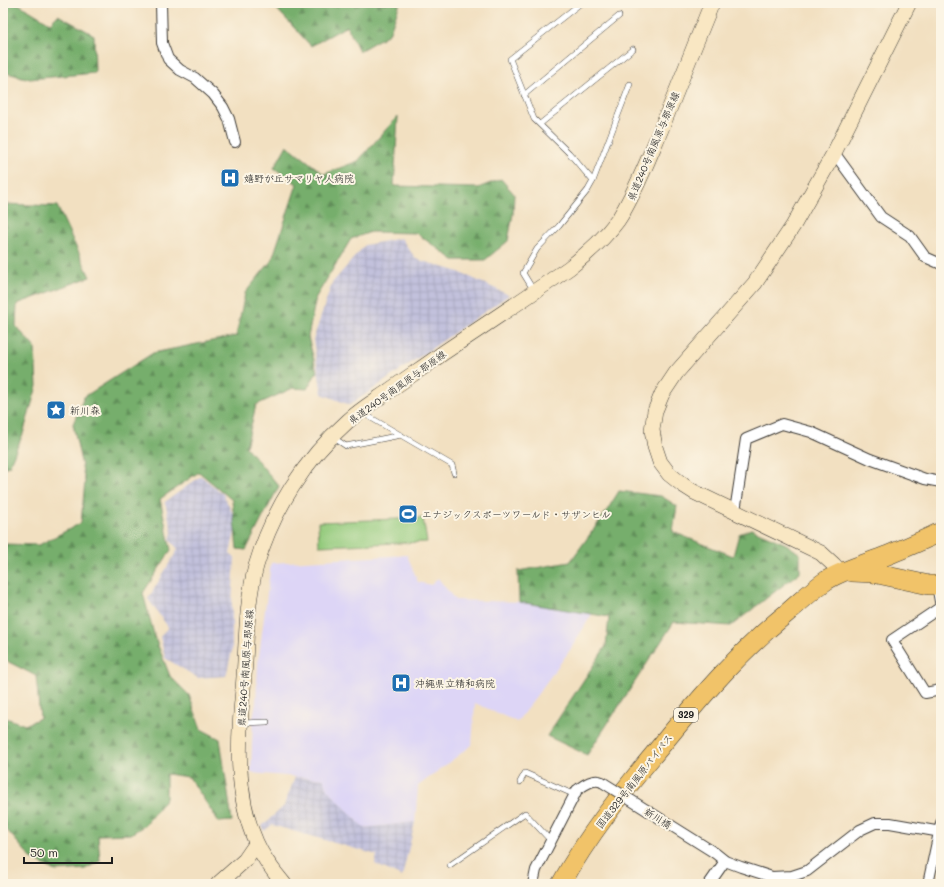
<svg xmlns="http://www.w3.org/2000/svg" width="944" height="887" font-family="Mali,'Klee One',sans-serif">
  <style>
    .built { fill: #ddd5f6 }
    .industrial { fill: url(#industrial-grid) }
    .grass { fill: #93ca7c; stroke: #58734c }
    .forest { fill: url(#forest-firs); stroke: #496544 }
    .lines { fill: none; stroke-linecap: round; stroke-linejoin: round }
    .lane-casing { stroke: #3c3935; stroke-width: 6 }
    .street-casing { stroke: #3c3935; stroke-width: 12 }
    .secondary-casing { stroke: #3c3935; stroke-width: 16 }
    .highway-casing { stroke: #3c3935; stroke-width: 20 }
    .lane { stroke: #fff; stroke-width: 5 }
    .street { stroke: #fff; stroke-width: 10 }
    .secondary { stroke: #f9e7c3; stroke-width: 15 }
    .highway { stroke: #f1c369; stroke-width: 19 }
    .street-bridge-casing { stroke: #3c3935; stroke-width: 12; stroke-linecap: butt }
    .street-bridge { stroke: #fff; stroke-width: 10 }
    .labels { text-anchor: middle; stroke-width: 4; stroke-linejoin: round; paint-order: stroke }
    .shield { fill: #fcf5e5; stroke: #5f5d58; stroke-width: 1 }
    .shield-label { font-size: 9px; font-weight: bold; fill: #1c1c1c }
    .street-label { font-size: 10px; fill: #1c1c1c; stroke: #fcf5e5 }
    .poi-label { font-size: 10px; fill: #1c1c1c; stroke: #fcf5e5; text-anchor: start }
  </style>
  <defs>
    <pattern id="industrial-grid" width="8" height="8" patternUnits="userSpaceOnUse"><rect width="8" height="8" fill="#c2c1dc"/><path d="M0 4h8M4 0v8" fill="none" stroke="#a6a5bc"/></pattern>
    <pattern id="forest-firs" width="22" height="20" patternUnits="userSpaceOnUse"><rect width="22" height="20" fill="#76ae6c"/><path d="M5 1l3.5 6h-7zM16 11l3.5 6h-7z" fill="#608d58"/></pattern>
  </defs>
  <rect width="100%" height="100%" fill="#fcf5e5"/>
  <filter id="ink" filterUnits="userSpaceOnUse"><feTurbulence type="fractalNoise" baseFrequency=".025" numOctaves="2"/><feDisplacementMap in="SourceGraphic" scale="8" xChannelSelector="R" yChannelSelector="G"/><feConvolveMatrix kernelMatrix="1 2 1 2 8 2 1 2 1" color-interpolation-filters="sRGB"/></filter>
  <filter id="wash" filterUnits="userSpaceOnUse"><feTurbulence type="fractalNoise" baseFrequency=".012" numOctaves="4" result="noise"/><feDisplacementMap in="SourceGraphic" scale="16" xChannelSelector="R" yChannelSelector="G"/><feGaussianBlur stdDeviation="0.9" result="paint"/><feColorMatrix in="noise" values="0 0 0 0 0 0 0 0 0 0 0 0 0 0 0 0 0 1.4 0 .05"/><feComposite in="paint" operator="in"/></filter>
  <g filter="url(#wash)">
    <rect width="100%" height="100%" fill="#f2e0c1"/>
    <polygon class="built" points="407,555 418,582 431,585 438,578 455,600 519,602 592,614 570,650 517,722 475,703 472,745 418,786 415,822 364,828 329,791 323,779 251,773 253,718 256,703 258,664 271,563"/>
    <g class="industrial">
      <polygon points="401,238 416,259 459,272 509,295 350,405 322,394 313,340 332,283 365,245"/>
      <polygon points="201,476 223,494 237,522 230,554 235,558 232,603 232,651 226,676 198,678 165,658 160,637 168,627 148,599 178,549 170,540 172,532 165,502"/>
      <polygon points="295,777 323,779 329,791 364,828 415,822 402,877 375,864 377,855 272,825 264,831 262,826 284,806"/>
    </g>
    <polygon class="grass" points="423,518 427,542 319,546 318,522"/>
    <g class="forest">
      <polygon points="3,3 17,3 50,23 58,15 94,35 95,73 30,79 3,72"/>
      <polygon points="274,3 399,3 399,6 389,34 359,51 347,26 311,46 274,6"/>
      <polygon points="398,116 394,186 478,188 501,179 514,194 513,214 508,241 485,260 454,260 416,233 371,232 351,239 316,297 308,337 317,372 307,389 293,388 256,405 246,447 279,486 246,550 237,549 232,500 199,472 160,499 171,550 143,593 155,638 170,676 189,695 201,729 220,739 232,821 219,822 189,777 166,774 166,798 145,825 131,834 98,835 100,861 85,869 56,871 32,859 7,830 3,828 3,717 25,725 40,718 36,676 3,659 3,544 39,545 81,523 85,481 73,424 84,397 153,353 236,336 245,293 272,260 297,184 274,168 287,145 324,174 358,161"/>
      <polygon points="3,204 57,206 90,277 17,304 16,326 35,348 37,386 23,434 9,466 3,468"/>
      <polygon points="619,491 661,496 677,506 673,532 733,556 739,534 751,529 786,544 800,554 800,572 731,626 674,622 587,755 547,736 606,646 609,617 519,602 518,571 570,562 604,515"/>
    </g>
  </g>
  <g filter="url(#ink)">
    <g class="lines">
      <g class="lane-casing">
        <g id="lane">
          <polyline points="524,95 619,16"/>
          <polyline points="540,124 633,49"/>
          <polyline points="593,181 630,84"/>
          <polyline points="534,291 523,273 537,249 559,226 588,190 593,181 569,153 534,119 510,59 581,3"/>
          <polyline points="361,412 452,465 454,473"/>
          <polyline points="334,438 346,446 401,435"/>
          <polyline points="241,723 267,722"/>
          <polyline points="520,782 525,773 575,795"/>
          <polyline points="450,865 525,813 551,841"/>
        </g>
      </g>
      <g class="street-casing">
        <g id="street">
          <polyline points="161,3 162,43 168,59 180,70 195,78 213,94 223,107 229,119 235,142"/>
          <polyline points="833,155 838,158 881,217 910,236 925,257 941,264"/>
          <polyline points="735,511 746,439 782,424 811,432 870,459 925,479 941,482"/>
          <polyline points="937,585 941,607 892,640 925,693 941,690"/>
          <polyline points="715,853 725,861 741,867 772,877 792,876 807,871 860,830 875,823 890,823 941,832"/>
          <path d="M533,884L536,870L577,790C584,785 593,778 602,782"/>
          <polyline points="709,884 725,861"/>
          <polyline points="928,884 941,823"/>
        </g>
      </g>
      <g class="secondary-casing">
        <g id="secondary">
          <polyline points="841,573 834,565 821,553 694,492 683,485 669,474 660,462 655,447 652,430 655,411 662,394 676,373 755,283 793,226 833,155 909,3"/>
          <polyline points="218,884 245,860 256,844"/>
          <path d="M284,884C273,871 263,858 256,842C235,796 238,739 243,689C247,648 245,607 256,566C272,511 305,459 348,421C360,410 373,402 386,393C405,379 424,367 443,353C485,325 527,297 569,268C587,254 604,239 618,220C633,197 643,171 654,146C674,99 692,51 712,3"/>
        </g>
      </g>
      <g class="highway-casing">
        <g id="highway">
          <polyline points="852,572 873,573 929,585 937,585 941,584"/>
          <path d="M561,884C588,835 624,790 660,747C699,699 739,652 787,613C800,602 812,590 827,580C845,569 868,563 888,555C906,548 923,540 941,532"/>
        </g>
      </g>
      <use href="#lane" class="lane"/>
      <use href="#street" class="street"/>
      <use href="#secondary" class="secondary"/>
      <use href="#highway" class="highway"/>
      <g class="street-bridge-casing">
        <polyline id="street-bridge" points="602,782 715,853"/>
      </g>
      <use href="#street-bridge" class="street-bridge"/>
    </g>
  </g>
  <defs>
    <g id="hospital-square" transform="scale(1)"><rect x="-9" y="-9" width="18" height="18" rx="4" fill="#1f6fb2" stroke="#fcf5e5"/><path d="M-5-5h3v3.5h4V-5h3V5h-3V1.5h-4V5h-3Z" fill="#fff"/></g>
    <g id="sight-square" transform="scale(1)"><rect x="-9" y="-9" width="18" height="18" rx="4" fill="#1f6fb2" stroke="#fcf5e5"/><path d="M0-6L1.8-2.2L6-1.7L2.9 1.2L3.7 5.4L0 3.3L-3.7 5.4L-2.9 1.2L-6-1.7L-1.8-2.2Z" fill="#fff"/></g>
    <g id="stadium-square" transform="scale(1)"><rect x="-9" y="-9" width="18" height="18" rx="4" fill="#1f6fb2" stroke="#fcf5e5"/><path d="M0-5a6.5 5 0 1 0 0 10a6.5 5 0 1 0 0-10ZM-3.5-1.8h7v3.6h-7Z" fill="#fff"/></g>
  </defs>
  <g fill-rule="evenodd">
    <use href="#hospital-square" x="230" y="178"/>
    <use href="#sight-square" x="56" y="410"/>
    <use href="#stadium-square" x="408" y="514"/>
    <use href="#hospital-square" x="401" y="683"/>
  </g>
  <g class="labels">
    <rect class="shield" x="674" y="708" width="24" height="14" rx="3"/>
    <g class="shield-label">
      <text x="686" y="718">329</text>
    </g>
    <g class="street-label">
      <text transform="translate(653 146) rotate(-67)" y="4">県道240号南風原与那原線</text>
      <text transform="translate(397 387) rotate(-36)" y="4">県道240号南風原与那原線</text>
      <text transform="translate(245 668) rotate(-86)" y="4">県道240号南風原与那原線</text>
      <text transform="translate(634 781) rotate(-52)" y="4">国道329号南風原バイパス</text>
      <text transform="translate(658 818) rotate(32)" y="4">新川橋</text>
    </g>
    <g class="poi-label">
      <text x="244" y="182">嬉野が丘サマリヤ人病院</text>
      <text x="70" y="414">新川森</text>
      <text x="422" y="518">エナジックスポーツワールド・サザンヒル</text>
      <text x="415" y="687">沖縄県立精和病院</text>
    </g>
  </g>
  <rect width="944" height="887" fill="none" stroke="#fcf5e5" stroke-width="16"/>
  <path d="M24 857v6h88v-6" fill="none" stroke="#1c1c1c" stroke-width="2"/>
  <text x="30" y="857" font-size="12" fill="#1c1c1c" stroke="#fcf5e5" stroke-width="3" paint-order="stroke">50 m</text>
</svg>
